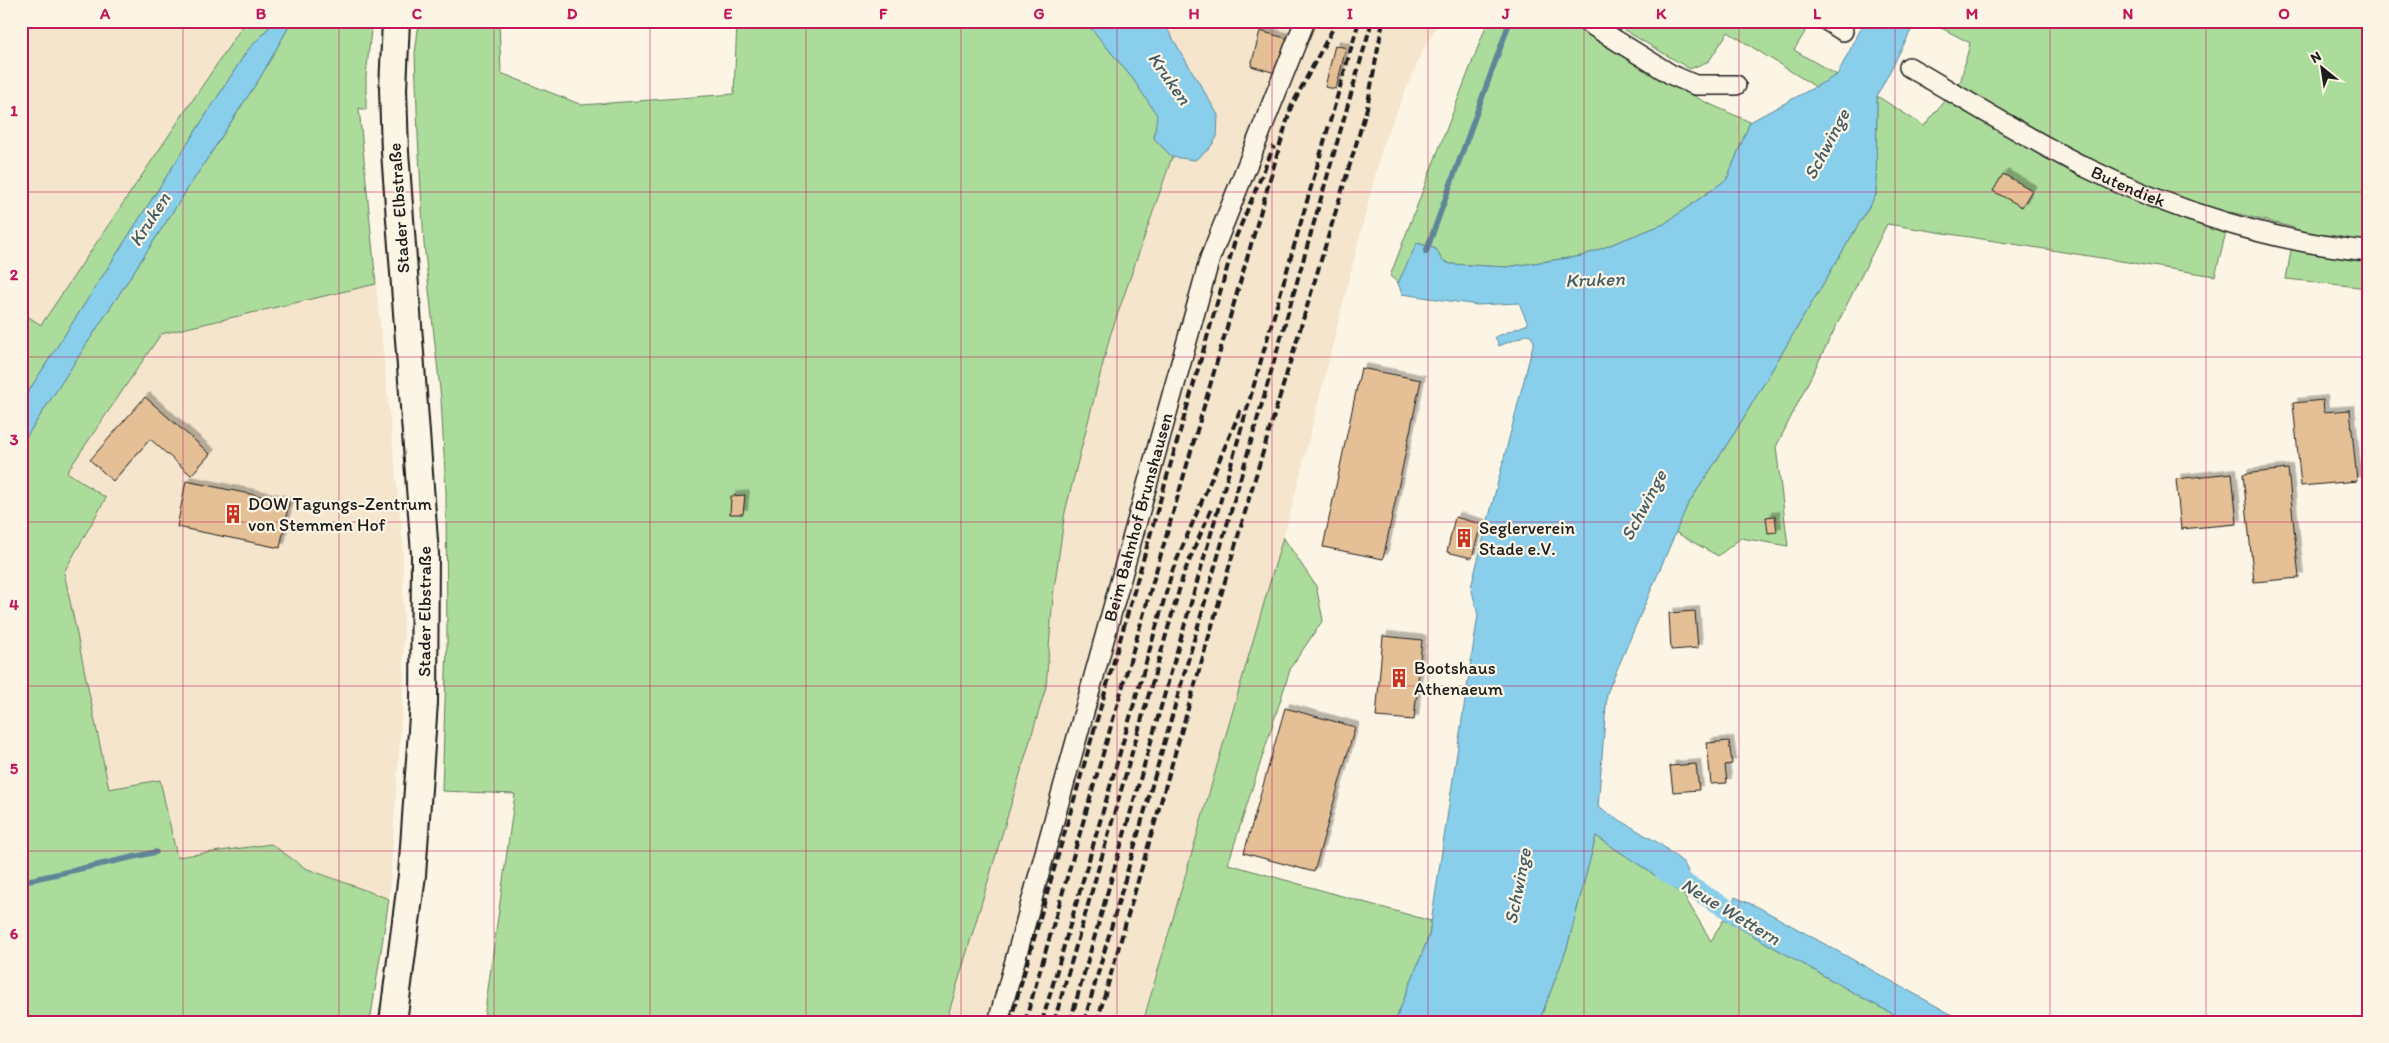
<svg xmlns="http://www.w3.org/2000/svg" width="2389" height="1043" font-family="Itim,sans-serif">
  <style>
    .built { fill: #f5e5cd }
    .green { fill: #acdc9c; stroke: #647c5c }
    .water { fill: #89cfeb; stroke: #5d8798 }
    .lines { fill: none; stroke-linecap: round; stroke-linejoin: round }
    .stream { stroke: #5d8798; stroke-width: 5.5 }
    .canal { stroke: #89cfeb; stroke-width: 20 }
    .building { fill: #e5c096; stroke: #1c1c1c; filter: url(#shadow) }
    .street-casing { stroke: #1c1c1c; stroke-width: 22 }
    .secondary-casing { stroke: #1c1c1c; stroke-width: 30 }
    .street { stroke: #fcf5e5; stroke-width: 19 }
    .secondary { stroke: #fcf5e5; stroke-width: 26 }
    .rail { stroke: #1c1c1c; stroke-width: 4; stroke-dasharray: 8 4; stroke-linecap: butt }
    .grid { fill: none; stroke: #c2185b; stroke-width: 1; stroke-opacity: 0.55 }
    .labels { text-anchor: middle; stroke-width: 4.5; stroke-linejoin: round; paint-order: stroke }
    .street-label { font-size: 18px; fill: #1c1c1c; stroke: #fcf5e5 }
    .poi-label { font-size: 18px; fill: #1c1c1c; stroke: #fcf5e5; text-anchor: start }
    .water-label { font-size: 19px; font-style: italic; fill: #425b64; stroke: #fcf5e5 }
    .neatline { fill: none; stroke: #c2185b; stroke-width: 2 }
    .grid-label { font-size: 16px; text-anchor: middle; font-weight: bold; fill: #c2185b }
  </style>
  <defs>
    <filter id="shadow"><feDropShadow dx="4.5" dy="-4.5" stdDeviation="0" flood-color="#0004"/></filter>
  </defs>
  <rect width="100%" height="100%" fill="#fcf5e5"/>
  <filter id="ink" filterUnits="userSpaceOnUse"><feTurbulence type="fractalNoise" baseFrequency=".02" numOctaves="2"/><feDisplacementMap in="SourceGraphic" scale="10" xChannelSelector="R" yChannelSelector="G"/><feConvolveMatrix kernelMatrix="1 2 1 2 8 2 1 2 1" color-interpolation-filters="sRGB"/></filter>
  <g filter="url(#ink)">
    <g class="built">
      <polygon points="21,21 246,21 41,325 21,312"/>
      <polygon points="1173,21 1440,21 1423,50 1383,144 1292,507 1142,1022 946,1022 1046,687 1053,596 1065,512 1110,336 1172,157 1195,160 1218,114 1166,27"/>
      <polygon points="376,284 403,544 404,679 389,899 305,868 271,844 177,857 160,780 109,789 64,571 106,498 66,473 161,334"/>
    </g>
    <g class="green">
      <polygon points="246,21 275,21 247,51 21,403 21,312 41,325"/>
      <polygon points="292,21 372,21 366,76 366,110 359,108 376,284 161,334 67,472 106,498 64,572 109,789 160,780 177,857 271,844 305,868 389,899 370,1022 21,1022 21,445 261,76"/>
      <polygon points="419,21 499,21 501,73 582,105 734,94 737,21 1085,21 1133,79 1158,115 1154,138 1172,157 1110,336 1065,512 1053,596 1046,687 946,1022 479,1022 484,1018 515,794 442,791 447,644 446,492 441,399 424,244 418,136 415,54"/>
      <polygon points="1488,21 1568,21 1703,101 1750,122 1727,179 1664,224 1582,256 1506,267 1450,264 1442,260 1436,249 1418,243 1398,283 1390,276"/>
      <polygon points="1609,21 1801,21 1805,32 1794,50 1837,75 1816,87 1728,32 1709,61 1690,69"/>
      <polygon points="1928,21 2368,21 2368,288 2286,279 2295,228 2231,212 2215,276 1887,224 1776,447 1788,546 1741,538 1718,556 1675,532 1687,506 1735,432 1876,195 1877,96 1924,126 1961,80 1970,43"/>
      <polygon points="1283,537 1316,586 1323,620 1291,667 1228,864 1431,921 1429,936 1395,1022 1143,1022"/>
      <polygon points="1596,836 1683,894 1711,941 1724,919 1870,1002 1909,1022 1539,1022 1567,948"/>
    </g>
    <g class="water">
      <polygon points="275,21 292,21 261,76 21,445 21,403 247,51"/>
      <polygon points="1085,21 1160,21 1166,27 1218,115 1217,137 1209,149 1195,160 1172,157 1154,138 1157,115 1133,79"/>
      <polygon points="1865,21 1916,21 1877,96 1876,195 1735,432 1687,506 1607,693 1598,807 1660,844 1684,863 1691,878 1683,894 1596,836 1567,948 1539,1022 1395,1022 1429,936 1478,615 1471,587 1534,341 1529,334 1499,346 1495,337 1528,324 1519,303 1477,305 1402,294 1398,283 1417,243 1436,249 1442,260 1450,264 1506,267 1582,256 1664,224 1727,179 1750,122 1837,75"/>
      <polygon points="1735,897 1758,907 1965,1022 1909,1022 1870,1002 1724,919"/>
    </g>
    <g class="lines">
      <g class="stream">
        <polyline points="1426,252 1510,21"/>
        <polyline points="21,882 156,852"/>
      </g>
      <polyline class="canal" points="1664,871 1751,923"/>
    </g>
    <g class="building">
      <polygon points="1260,31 1289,39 1279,74 1251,66"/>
      <polygon points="1335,45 1346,48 1336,89 1325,87"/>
      <polygon points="2003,174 2032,190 2022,207 1993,191"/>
      <polygon points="1361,368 1421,380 1383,559 1323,547"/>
      <polygon points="145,397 210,454 191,475 150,439 113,481 90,460"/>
      <polygon points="2323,400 2324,412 2350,410 2357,481 2301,486 2293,403"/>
      <polygon points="2288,469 2299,578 2254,582 2243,474"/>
      <polygon points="2232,473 2237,524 2181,529 2176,479"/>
      <polygon points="186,481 289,502 280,548 177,527"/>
      <polygon points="745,495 743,514 730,514 731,496"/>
      <polygon points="1775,516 1777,532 1768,533 1766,517"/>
      <polygon points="1455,517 1481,524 1472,558 1447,552"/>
      <polygon points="1695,611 1698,648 1671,650 1669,613"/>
      <polygon points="1383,636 1422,640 1414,720 1376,717"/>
      <polygon points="1285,708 1355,727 1314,872 1244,853"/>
      <polygon points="1729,741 1732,764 1725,765 1727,783 1711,784 1707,743"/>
      <polygon points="1696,764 1699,790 1673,792 1670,766"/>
    </g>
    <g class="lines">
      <g class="street-casing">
        <g id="street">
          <polyline points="1585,21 1672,75 1695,85 1736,85"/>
          <polyline points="1827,21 1843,31"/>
          <path id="s1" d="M1909,67C1968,101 2026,138 2087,168C2171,210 2274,242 2368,251"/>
          <path id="s2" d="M998,1022L1210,258L1305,21"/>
        </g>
      </g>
      <g class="secondary-casing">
        <g id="secondary">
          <path id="s3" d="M393,1022L412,875L424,702L425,554L395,152L393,89L396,21"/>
        </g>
      </g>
      <use href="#street" class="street"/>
      <use href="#secondary" class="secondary"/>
      <g class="rail">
        <polyline points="1010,1022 1236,237 1274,146"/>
        <polyline points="1025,1022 1291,107 1337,21"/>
        <polyline points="1042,1022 1173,569 1241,409"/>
        <polyline points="1054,1022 1184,573 1212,507"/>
        <polyline points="1070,1022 1359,21"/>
        <polyline points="1084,1022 1372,21"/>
        <polyline points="1097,1022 1250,495 1367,108 1383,21"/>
      </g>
    </g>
  </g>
  <path class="grid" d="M183,21V1022M339,21V1022M494,21V1022M650,21V1022M806,21V1022M961,21V1022M1117,21V1022M1272,21V1022M1428,21V1022M1584,21V1022M1739,21V1022M1895,21V1022M2050,21V1022M2206,21V1022M21,192H2368M21,357H2368M21,522H2368M21,686H2368M21,851H2368"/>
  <defs>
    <g id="building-bare" transform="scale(1.5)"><path d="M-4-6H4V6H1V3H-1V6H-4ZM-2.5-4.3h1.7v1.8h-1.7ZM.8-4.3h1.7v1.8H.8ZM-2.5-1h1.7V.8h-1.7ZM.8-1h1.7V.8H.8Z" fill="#c8321e" stroke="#fcf5e5" stroke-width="2.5" paint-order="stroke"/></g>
  </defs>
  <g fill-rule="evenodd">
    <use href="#building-bare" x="233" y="514"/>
    <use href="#building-bare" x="1464" y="538"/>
    <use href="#building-bare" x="1399" y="678"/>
  </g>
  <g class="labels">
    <g class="street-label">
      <text dy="6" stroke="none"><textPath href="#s1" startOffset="250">Butendiek</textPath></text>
      <text transform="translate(399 208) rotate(-94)" y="6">Stader Elbstraße</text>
      <text dy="6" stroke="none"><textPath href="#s2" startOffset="524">Beim Bahnhof Brunshausen</textPath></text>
      <text dy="6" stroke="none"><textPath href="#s3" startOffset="412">Stader Elbstraße</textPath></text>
    </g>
    <g class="poi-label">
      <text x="248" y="510">DOW Tagungs-Zentrum<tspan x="248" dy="21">von Stemmen Hof</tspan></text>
      <text x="1479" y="534">Seglerverein<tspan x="1479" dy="21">Stade e.V.</tspan></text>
      <text x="1414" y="674">Bootshaus<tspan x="1414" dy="21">Athenaeum</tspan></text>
    </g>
    <g class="water-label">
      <text transform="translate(1170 78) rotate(55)" y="7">Kruken</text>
      <text transform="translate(1826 144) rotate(-62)" y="7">Schwinge</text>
      <text transform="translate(149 219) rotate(-57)" y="7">Kruken</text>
      <text transform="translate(1595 279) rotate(-2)" y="7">Kruken</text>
      <text transform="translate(1643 505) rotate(-62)" y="7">Schwinge</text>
      <text transform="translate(1517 886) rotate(-79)" y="7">Schwinge</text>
      <text transform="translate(1731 911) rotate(31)" y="7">Neue Wettern</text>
    </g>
  </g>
  <rect width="2389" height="1043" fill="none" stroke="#fcf5e5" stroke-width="55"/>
  <g transform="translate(2322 68) rotate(330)" stroke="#fcf5e5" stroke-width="4" paint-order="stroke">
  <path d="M0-4L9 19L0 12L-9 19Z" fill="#1c1c1c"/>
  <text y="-8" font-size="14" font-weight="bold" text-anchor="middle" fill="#1c1c1c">N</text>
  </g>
  <rect x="28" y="28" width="2334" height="988" class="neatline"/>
  <g class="grid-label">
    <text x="105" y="19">A</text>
    <text x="261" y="19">B</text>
    <text x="417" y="19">C</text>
    <text x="572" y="19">D</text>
    <text x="728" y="19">E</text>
    <text x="883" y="19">F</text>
    <text x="1039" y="19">G</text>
    <text x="1194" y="19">H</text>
    <text x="1350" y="19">I</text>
    <text x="1506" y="19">J</text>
    <text x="1661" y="19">K</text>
    <text x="1817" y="19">L</text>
    <text x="1972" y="19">M</text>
    <text x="2128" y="19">N</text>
    <text x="2284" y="19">O</text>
    <text x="14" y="116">1</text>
    <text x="14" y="280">2</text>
    <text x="14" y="445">3</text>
    <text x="14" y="610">4</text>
    <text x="14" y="774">5</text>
    <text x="14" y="939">6</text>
  </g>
</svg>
